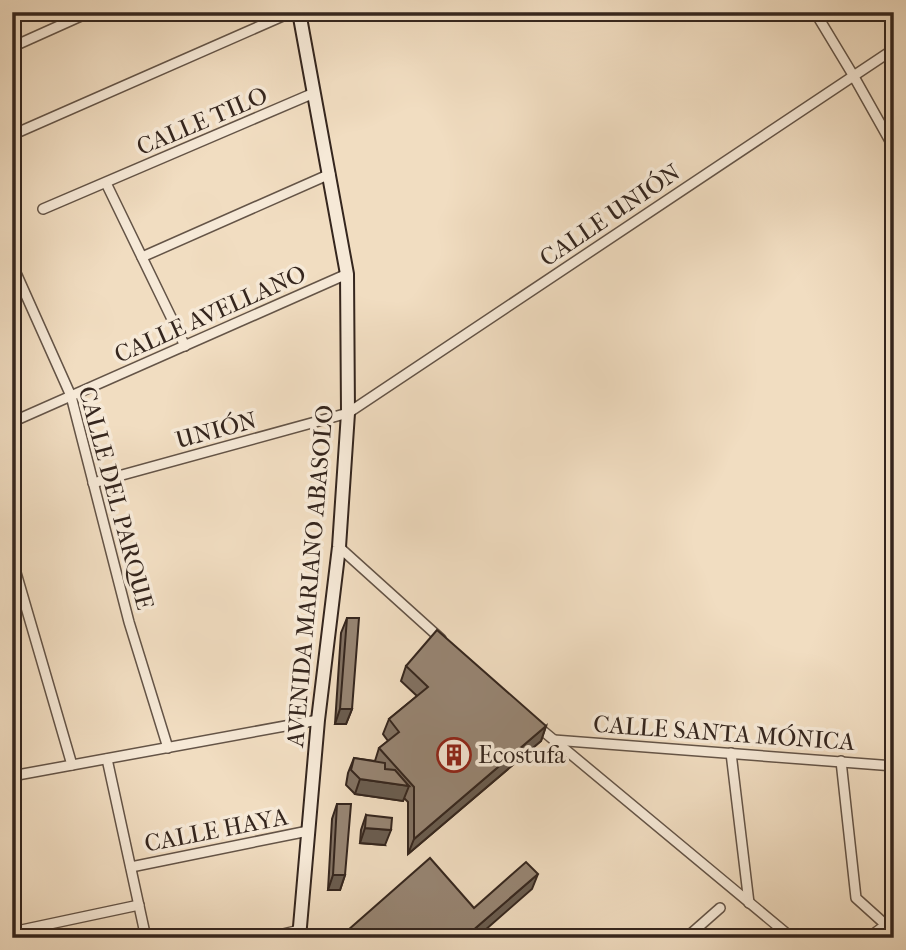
<svg xmlns="http://www.w3.org/2000/svg" width="906" height="950" font-family="'IM FELL French Canon',serif">
  <style>
    .lines { fill: none; stroke-linecap: round; stroke-linejoin: round }
    .street-casing { stroke: #645447; stroke-width: 12 }
    .secondary-casing { stroke: #35261e; stroke-width: 16 }
    .street { stroke: #f6e9d7; stroke-width: 9 }
    .secondary { stroke: #f6e9d7; stroke-width: 12 }
    .wall { fill: #827263; stroke: #35261e; stroke-width: 2 }
    .shaded-wall { fill: #6a5d50; stroke: #35261e; stroke-width: 2 }
    .building { fill: #978573; stroke: #35261e; stroke-width: 2 }
    .labels { text-anchor: middle; stroke-width: 7; stroke-linejoin: round; paint-order: stroke }
    .street-label { font-size: 24px; fill: #35261e; stroke: #f6e9d7 }
    .poi-label { font-size: 24px; fill: #35261e; stroke: #f6e9d7; text-anchor: start }
  </style>
  <rect width="100%" height="100%" fill="#f1ddc1"/>
  <filter id="stains"><feTurbulence type="fractalNoise" baseFrequency=".00286" numOctaves="4"/><feColorMatrix values="0 0 0 0 .2 0 0 0 0 .09 0 0 0 0 .02 0 0 0 .5 -.17"/></filter>
  <radialGradient id="worn" r=".72"><stop offset=".6" stop-color="#630" stop-opacity="0"/><stop offset="1" stop-color="#630" stop-opacity=".3"/></radialGradient>
  <g class="lines">
    <g class="street-casing">
      <g id="street">
        <polyline points="815,12 853,75 894,148"/>
        <polyline points="12,47 90,12"/>
        <polyline points="12,135 292,12"/>
        <polyline points="106,183 185,346"/>
        <polyline points="43,209 314,93"/>
        <polyline points="142,257 330,174"/>
        <polyline points="12,264 71,396 129,622 168,748"/>
        <polyline points="12,422 347,274"/>
        <polyline points="93,483 348,413 894,49"/>
        <polyline points="339,547 441,639"/>
        <polyline points="12,559 72,765"/>
        <polyline points="537,726 792,938"/>
        <polyline points="554,740 894,766"/>
        <polyline points="731,753 749,903"/>
        <polyline points="107,759 146,938"/>
        <polyline points="841,761 856,898 886,925"/>
        <polyline points="12,776 318,720"/>
        <polyline points="131,867 308,831"/>
        <polyline points="12,932 139,905"/>
        <polyline points="266,938 300,930"/>
        <polyline points="686,938 720,908"/>
        <polyline points="868,938 894,919"/>
      </g>
    </g>
    <g class="secondary-casing">
      <polyline id="secondary" points="299,938 318,720 339,547 348,413 347,274 299,12"/>
    </g>
    <use href="#street" class="street"/>
    <use href="#secondary" class="secondary"/>
  </g>
  <g class="wall">
    <polygon points="347,618 352,709 346,724 335,724 341,633"/>
    <polygon points="406,666 546,726 541,741 408,854 408,802 404,798 403,801 355,794 346,785 348,773 354,758 375,761 379,748 388,741 383,734 389,719 417,696 401,681"/>
    <polygon points="337,804 345,875 340,890 328,890 332,819"/>
    <polygon points="366,815 385,845 360,843 361,830"/>
  </g>
  <g class="shaded-wall">
    <polygon points="340,709 352,709 346,724 335,724"/>
    <polygon points="546,726 541,741 408,854 414,839"/>
    <polygon points="360,779 409,786 403,801 355,794"/>
    <polygon points="365,828 391,830 385,845 360,843"/>
    <polygon points="538,874 532,889 476,938 464,938"/>
    <polygon points="333,875 345,875 340,890 328,890"/>
  </g>
  <g class="building">
    <polygon points="347,618 359,618 352,709 340,709"/>
    <polygon points="437,630 546,726 414,839 414,787 379,748 399,732 389,719 428,687 406,666"/>
    <polygon points="354,758 385,763 385,769 395,770 409,786 360,779 351,770"/>
    <polygon points="337,804 351,804 345,875 333,875"/>
    <polygon points="366,815 392,818 391,830 365,828"/>
    <polygon points="430,858 474,908 526,862 538,874 464,938 339,938"/>
  </g>
  <defs>
    <g id="building-ring" transform="scale(1.75)"><circle r="9.5" fill="#f6e9d7" stroke="#8f2418" stroke-width="1.5"/><path d="M-4-6H4V6H1V3H-1V6H-4ZM-2.5-4.3h1.7v1.8h-1.7ZM.8-4.3h1.7v1.8H.8ZM-2.5-1h1.7V.8h-1.7ZM.8-1h1.7V.8H.8Z" fill="#8f2418"/></g>
  </defs>
  <g fill-rule="evenodd">
    <use href="#building-ring" x="454" y="755"/>
  </g>
  <g class="labels">
    <g class="street-label">
      <text transform="translate(202 121) rotate(-23)" y="8">CALLE TILO</text>
      <text transform="translate(610 215) rotate(-34)" y="8">CALLE UNIÓN</text>
      <text transform="translate(210 314) rotate(-24)" y="8">CALLE AVELLANO</text>
      <text transform="translate(216 430) rotate(-15)" y="8">UNIÓN</text>
      <text transform="translate(116 498) rotate(75)" y="8">CALLE DEL PARQUE</text>
      <text transform="translate(310 576) rotate(-85)" y="8">AVENIDA MARIANO ABASOLO</text>
      <text transform="translate(724 733) rotate(4)" y="8">CALLE SANTA MÓNICA</text>
      <text transform="translate(216 830) rotate(-11)" y="8">CALLE HAYA</text>
    </g>
    <g class="poi-label">
      <text x="478" y="763">Ecostufa</text>
    </g>
  </g>
  <rect width="906" height="950" fill="none" stroke="#f1ddc1" stroke-width="42"/>
  <rect x="14" y="14" width="878" height="922" fill="none" stroke="#35261e" stroke-width="3.5"/>
  <rect x="21" y="21" width="864" height="908" fill="none" stroke="#35261e" stroke-width="2"/>
  <rect width="100%" height="100%" filter="url(#stains)"/>
  <rect width="100%" height="100%" fill="url(#worn)"/>
</svg>
